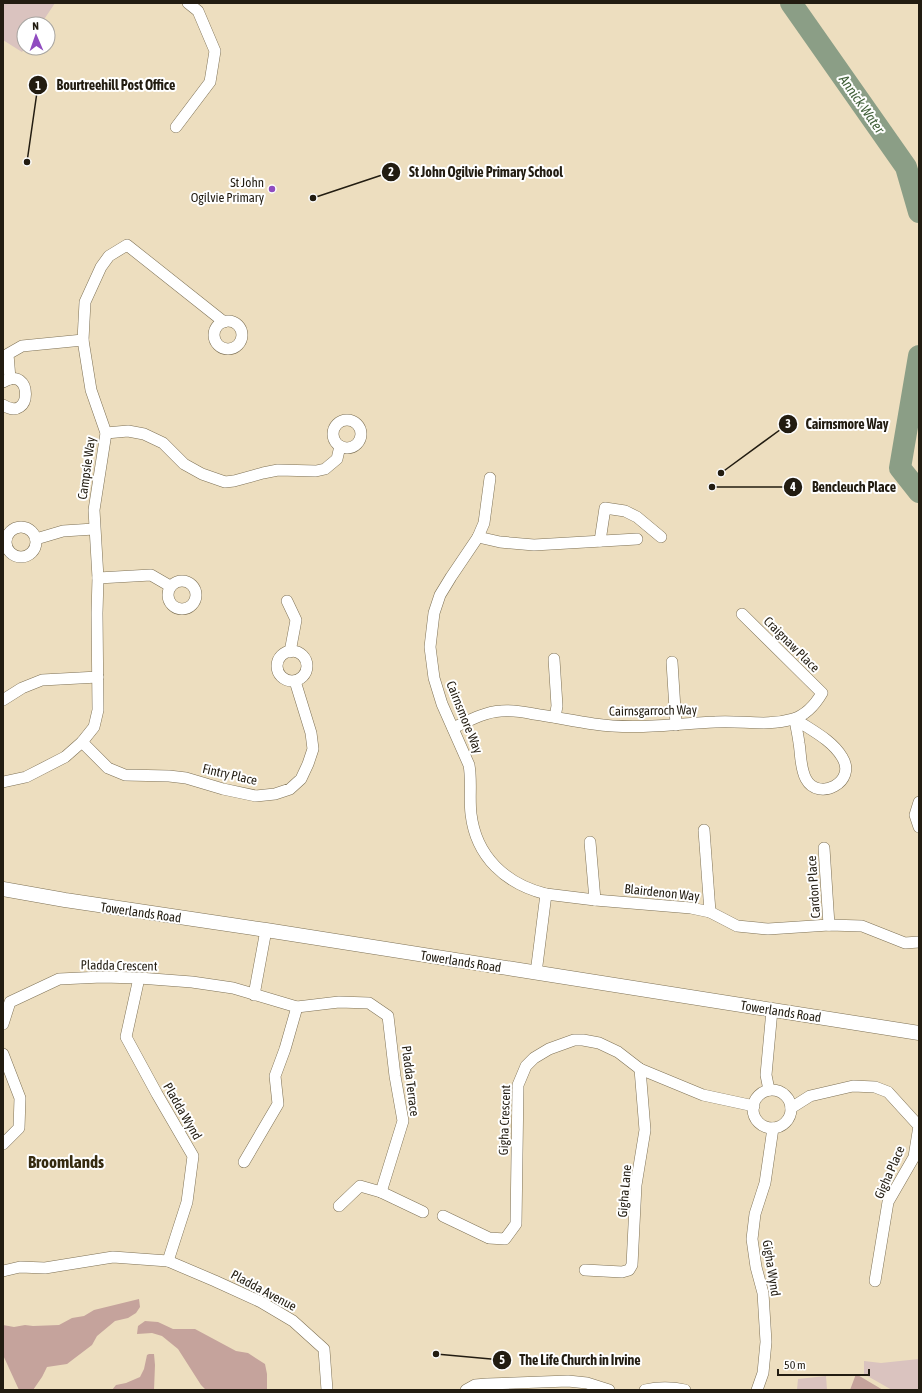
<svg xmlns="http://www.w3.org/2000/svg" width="922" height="1393" font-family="'Asap Condensed',sans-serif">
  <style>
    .green { fill: #dac3bf }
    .forest { fill: #c5a39c }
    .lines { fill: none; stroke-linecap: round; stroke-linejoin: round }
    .river { stroke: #8b9e86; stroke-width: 22 }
    .minor-casing { stroke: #7e7155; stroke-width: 12 }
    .tertiary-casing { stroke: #7e7155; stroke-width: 15 }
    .minor { stroke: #fff; stroke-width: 11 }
    .tertiary { stroke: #fff; stroke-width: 14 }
    .poi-dot { fill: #904cc0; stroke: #fff; stroke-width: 1.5 }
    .labels { text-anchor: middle; stroke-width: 4; stroke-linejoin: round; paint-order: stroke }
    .poi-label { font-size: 13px; fill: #221c11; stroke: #fff; text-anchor: end }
    .street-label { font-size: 13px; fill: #221c11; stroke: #fff }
    .water-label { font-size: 14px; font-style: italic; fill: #416039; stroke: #fff }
    .district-label { font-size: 17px; font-weight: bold; fill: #352a0f; stroke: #fff }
    .leader { fill: none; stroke: #221c11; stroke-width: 1.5 }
    .callout-dot { fill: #221c11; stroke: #fff; stroke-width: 1.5 }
    .mark-label { font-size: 12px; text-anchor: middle; font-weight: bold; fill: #fff }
    .callout-label { font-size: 14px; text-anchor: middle; font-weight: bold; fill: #221c11; stroke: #fff; stroke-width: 4; stroke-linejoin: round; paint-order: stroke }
  </style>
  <rect width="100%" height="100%" fill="#eddebf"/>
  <g class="green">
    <polygon points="3,3 55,3 41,24 24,24 25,48 22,52 3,40"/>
    <polygon points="919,1359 919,1390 892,1390 864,1374 864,1361 881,1363"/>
    <polygon points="826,1376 827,1390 797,1390 798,1379"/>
  </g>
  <g class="forest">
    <polygon points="139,1299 140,1307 136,1313 128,1318 115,1321 97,1336 92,1345 67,1364 47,1367 42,1377 33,1390 19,1390 3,1355 3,1325 14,1327 25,1325 33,1326 59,1325 72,1318 84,1316 94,1310"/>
    <polygon points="145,1321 158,1322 173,1329 195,1329 236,1351 248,1353 265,1364 267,1374 267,1390 206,1390 201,1385 178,1349 162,1336 152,1333 137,1334 138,1326"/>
    <polygon points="149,1354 154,1354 155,1365 154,1390 112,1390 116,1385 126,1383 140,1377 144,1369 147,1355"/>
    <polygon points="856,1374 883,1390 850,1390"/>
  </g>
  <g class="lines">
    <g class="river">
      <polyline points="791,3 906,167 919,212"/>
      <polyline points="919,356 900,468 919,492"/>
    </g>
    <g class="minor-casing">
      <g id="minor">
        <polyline points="176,127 210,82 215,51 198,11 188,3"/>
        <circle cx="228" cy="335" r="14"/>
        <polyline points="10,379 8,354 22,346 83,340"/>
        <path d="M3,382C33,364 33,424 3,405"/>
        <circle cx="347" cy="434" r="14"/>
        <polyline points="106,433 128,431 144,434 163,443 184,464 202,474 225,482 234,481 263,473 278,470 316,471 325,469 337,459 340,446"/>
        <path d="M490,478L484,523L478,537L451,577L440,595L434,613L430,647L434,678L442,704L469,765C472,781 469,797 471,814C476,857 506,884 546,894"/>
        <circle cx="21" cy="542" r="15"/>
        <polyline points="478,537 500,542 534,545 637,539"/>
        <polyline points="36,539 63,531 94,529"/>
        <polyline points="600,541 605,508 625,511 637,517 661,537"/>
        <polyline points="98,578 151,575 170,586"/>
        <circle cx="182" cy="595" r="14"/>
        <polyline points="287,601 296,620 290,652"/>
        <circle cx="292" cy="666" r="15"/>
        <polyline points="554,659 557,706 555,717"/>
        <polyline points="672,662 676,725"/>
        <polyline points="3,700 22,688 42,680 98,677"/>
        <path d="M795,719C811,730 832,740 842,757C858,782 818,802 806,779C800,768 801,754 799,743C798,735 796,727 795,719Z"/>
        <path d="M453,728C468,721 484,712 501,711C512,710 524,712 534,714C554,717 574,721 594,724C635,730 674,724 715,722C742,720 766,727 793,719C806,715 815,705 822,693L742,614"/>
        <polyline points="82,742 108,768 125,775 169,776 186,778 223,789 256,796 275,794 290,789 301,779 308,764 313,749 311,733 295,681"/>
        <polyline points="3,782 26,777 65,757 82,742 94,727 98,710 97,613 98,578 94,510 106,433 91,390 83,340 85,302 101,267 109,256 127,245 224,322"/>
        <polyline points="919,802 915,815 919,827"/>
        <polyline points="704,830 710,912"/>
        <polyline points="590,842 595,900"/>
        <polyline points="824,848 829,925"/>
        <polyline points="536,973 546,894 595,900 691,908 710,912 737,926 768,929 829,925 862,926 905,943 919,942"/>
        <polyline points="139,978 126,1037 157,1094 193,1156 187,1202 168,1261"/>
        <polyline points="254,995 266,930"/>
        <polyline points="3,1024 10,1002 59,979 102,977 139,978 192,982 233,988 297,1007 339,1002 369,1003 388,1016 395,1076 403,1121 381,1192"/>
        <polyline points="3,1054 20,1098 19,1128 3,1144"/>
        <polyline points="769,1090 766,1075 772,1010"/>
        <circle cx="772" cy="1109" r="19"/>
        <polyline points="791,1108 810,1096 853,1086 875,1087 888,1092 919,1126 914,1157 888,1202 875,1281"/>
        <polyline points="244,1162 278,1104 275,1076 285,1049 297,1007"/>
        <polyline points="339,1206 360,1186 381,1192 423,1212"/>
        <polyline points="443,1216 489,1238 505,1239 516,1224 518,1085 526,1066 534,1058 549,1049 574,1040 583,1040 599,1043 618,1052 640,1069 703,1095 754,1106"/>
        <polyline points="585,1270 622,1272 629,1270 632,1265 636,1185 645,1130 640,1069"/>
        <polyline points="3,1271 20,1267 45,1268 113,1257 168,1261 215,1281 261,1302 293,1321 324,1349 327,1390"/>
        <polyline points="466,1390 475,1385 487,1384 568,1381 587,1383 609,1390"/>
        <path d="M645,1390C659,1387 671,1387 685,1390"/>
        <polyline points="757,1390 763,1373 766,1342 763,1293 756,1267 752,1239 755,1214 765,1183 773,1128"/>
      </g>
    </g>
    <g class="tertiary-casing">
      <polyline id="tertiary" points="3,889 65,900 266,930 919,1033"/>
    </g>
    <use href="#minor" class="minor"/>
    <use href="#tertiary" class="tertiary"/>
  </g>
  <circle class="poi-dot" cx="272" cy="189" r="4"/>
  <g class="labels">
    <g class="poi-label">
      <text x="264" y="187">St John<tspan x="264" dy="15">Ogilvie Primary</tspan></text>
    </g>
    <g class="street-label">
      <text transform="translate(86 468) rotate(-82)" y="5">Campsie Way</text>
      <text transform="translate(792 644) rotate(45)" y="5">Craignaw Place</text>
      <text transform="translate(653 710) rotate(-1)" y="5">Cairnsgarroch Way</text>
      <text transform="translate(465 717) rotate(68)" y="5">Cairnsmore Way</text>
      <text transform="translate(230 774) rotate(13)" y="5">Fintry Place</text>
      <text transform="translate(813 887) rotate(-94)" y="5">Cardon Place</text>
      <text transform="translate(662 892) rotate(6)" y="5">Blairdenon Way</text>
      <text transform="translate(141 912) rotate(8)" y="5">Towerlands Road</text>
      <text transform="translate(461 961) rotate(9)" y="5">Towerlands Road</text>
      <text transform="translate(119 965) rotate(1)" y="5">Pladda Crescent</text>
      <text transform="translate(781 1011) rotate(9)" y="5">Towerlands Road</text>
      <text transform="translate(411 1081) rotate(83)" y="5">Pladda Terrace</text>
      <text transform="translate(183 1111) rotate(60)" y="5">Pladda Wynd</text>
      <text transform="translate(504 1120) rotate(-88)" y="5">Gigha Crescent</text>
      <text transform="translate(889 1172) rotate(-66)" y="5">Gigha Place</text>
      <text transform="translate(624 1191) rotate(-85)" y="5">Gigha Lane</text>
      <text transform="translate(772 1268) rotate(81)" y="5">Gigha Wynd</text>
      <text transform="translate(264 1290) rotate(28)" y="5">Pladda Avenue</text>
    </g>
    <g class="water-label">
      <text transform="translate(862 104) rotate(55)" y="5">Annick Water</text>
    </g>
    <g class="district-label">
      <text x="66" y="1168">Broomlands</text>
    </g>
  </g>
  <path class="leader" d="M27 162L38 85M313 198L391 172M721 473L788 424M712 487L793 487M436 1354L502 1360"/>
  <g class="callout-dot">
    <circle cx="27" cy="162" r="4"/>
    <circle cx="313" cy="198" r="4"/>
    <circle cx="721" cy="473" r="4"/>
    <circle cx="712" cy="487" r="4"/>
    <circle cx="436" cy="1354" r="4"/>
    <circle cx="38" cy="85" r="10"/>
    <circle cx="391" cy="172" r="10"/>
    <circle cx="788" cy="424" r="10"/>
    <circle cx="793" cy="487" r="10"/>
    <circle cx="502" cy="1360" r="10"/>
  </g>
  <g class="mark-label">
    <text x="38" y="90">1</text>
    <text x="391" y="176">2</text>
    <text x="788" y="428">3</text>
    <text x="793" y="491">4</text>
    <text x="502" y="1364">5</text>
  </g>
  <g class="callout-label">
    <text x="116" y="90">Bourtreehill Post Office</text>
    <text x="486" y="177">St John Ogilvie Primary School</text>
    <text x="847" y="429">Cairnsmore Way</text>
    <text x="854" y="492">Bencleuch Place</text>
    <text x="580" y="1365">The Life Church in Irvine</text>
  </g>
  <rect width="922" height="1393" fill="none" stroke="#221c11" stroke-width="8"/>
  <g transform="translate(36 36) rotate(358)"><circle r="19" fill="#ffffff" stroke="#a7a4a0"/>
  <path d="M0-3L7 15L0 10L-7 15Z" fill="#904cc0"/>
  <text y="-6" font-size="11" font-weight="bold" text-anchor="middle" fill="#221c11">N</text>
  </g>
  <path d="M778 1369v6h91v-6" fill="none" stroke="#221c11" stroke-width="2"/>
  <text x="784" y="1369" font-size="12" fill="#221c11" stroke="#ffffff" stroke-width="3" paint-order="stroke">50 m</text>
</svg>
